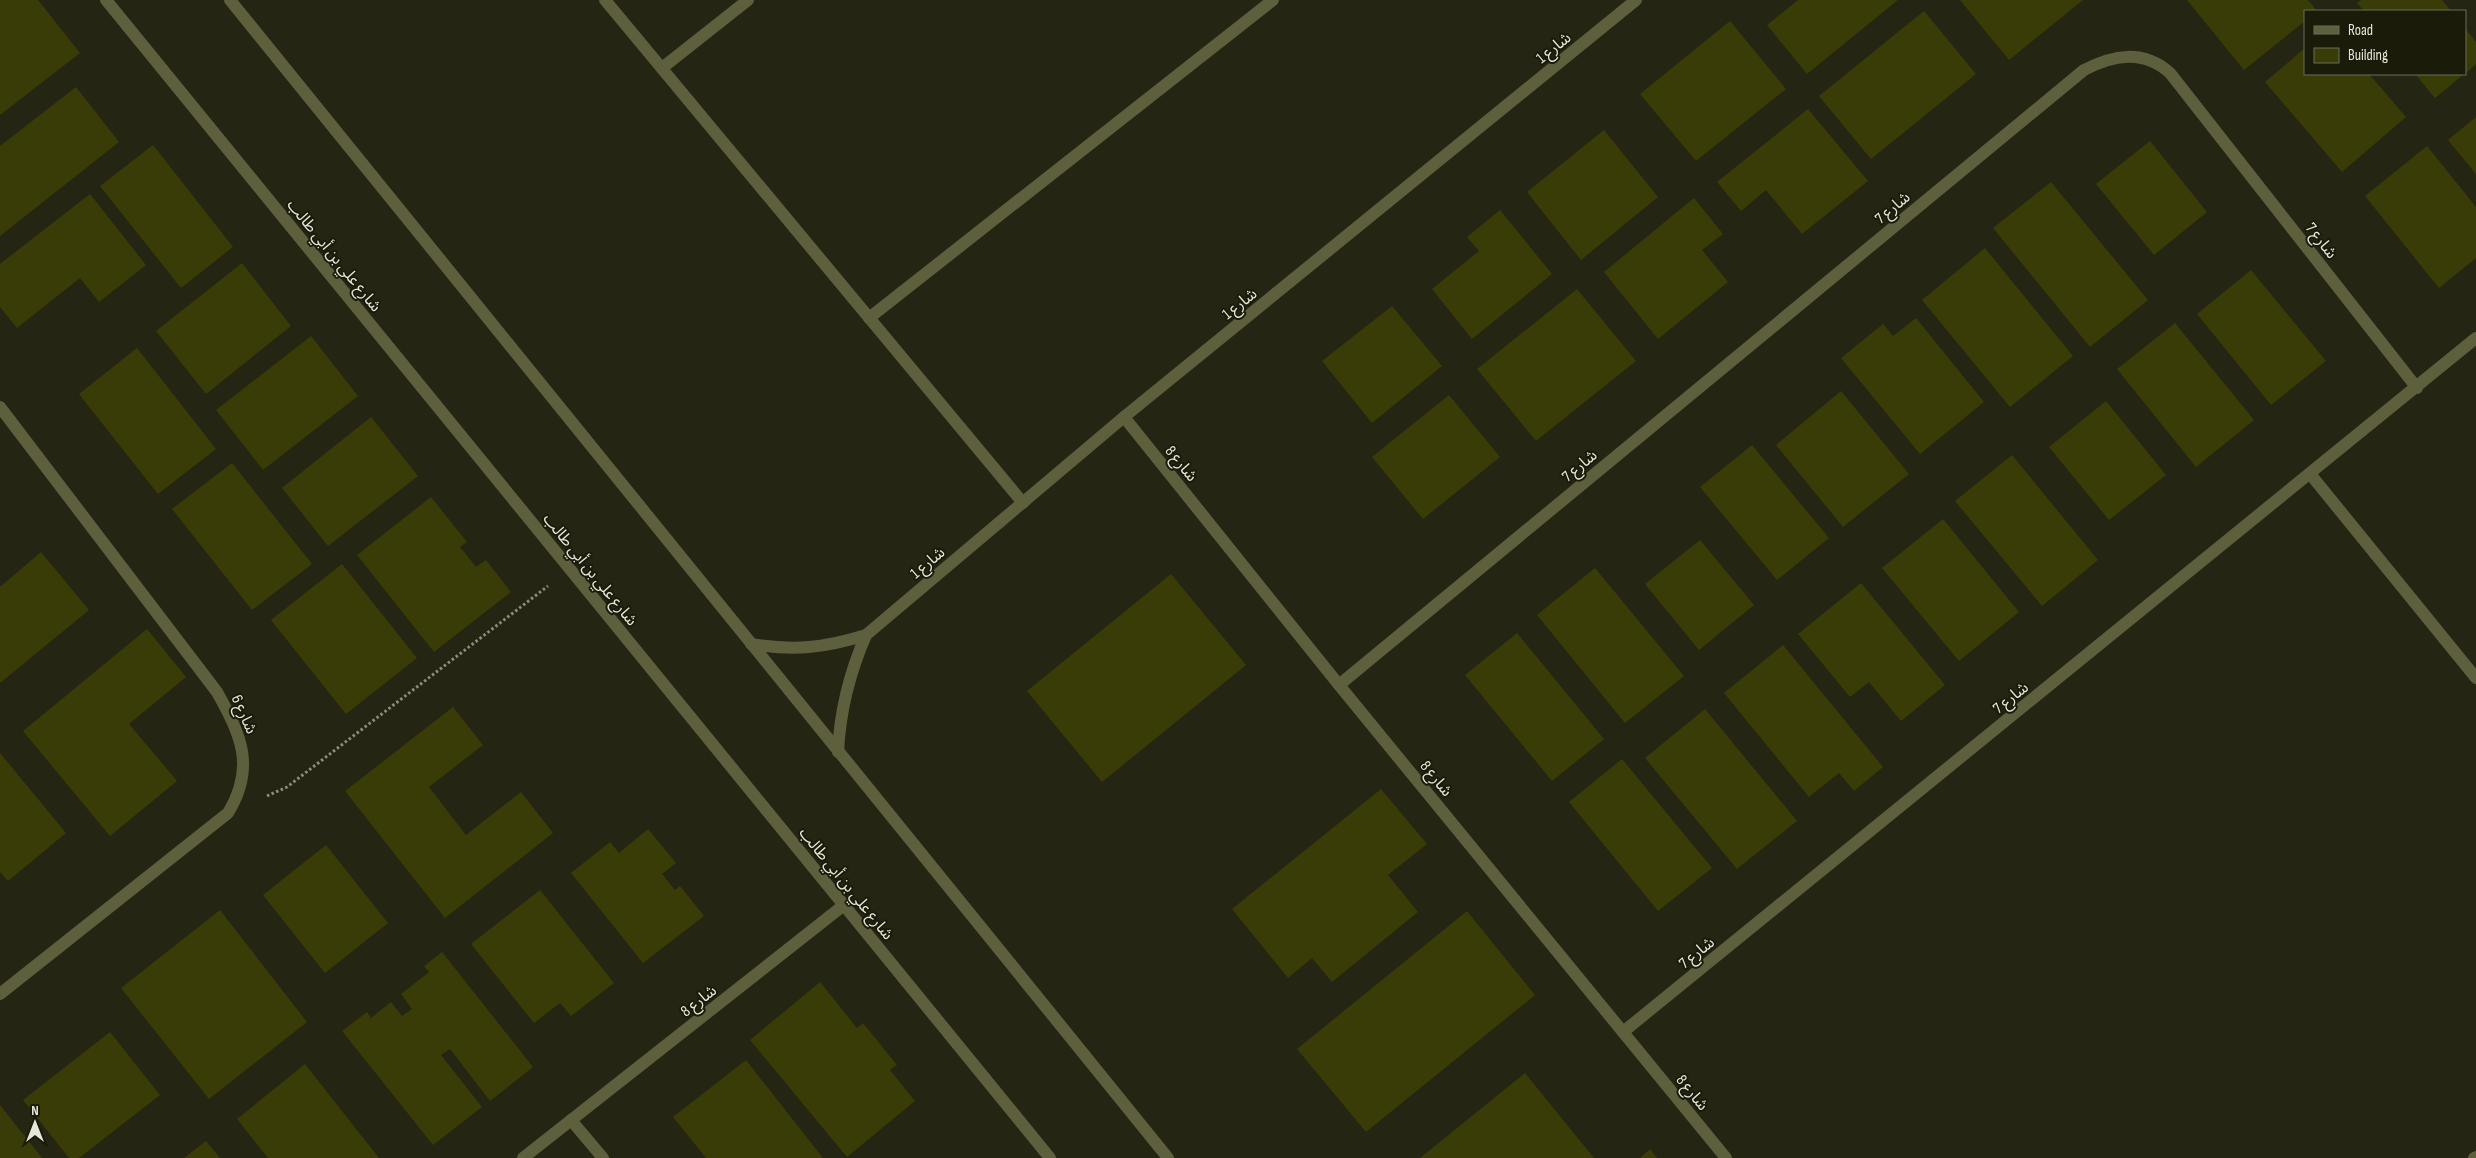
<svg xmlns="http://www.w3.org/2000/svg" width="2476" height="1158" font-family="'Sofia Sans Condensed','Noto Sans Arabic',sans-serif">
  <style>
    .building { fill: #3a3c08 }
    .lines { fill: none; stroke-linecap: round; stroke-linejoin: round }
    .path { stroke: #8c8d7e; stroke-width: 3; stroke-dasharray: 2.5 2.5; stroke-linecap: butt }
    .minor { stroke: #5d5f3d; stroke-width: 12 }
    .labels { text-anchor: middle; stroke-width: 4; stroke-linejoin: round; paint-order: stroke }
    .street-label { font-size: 16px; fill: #e6e7db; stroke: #1a1b09 }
  </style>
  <rect width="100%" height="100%" fill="#242512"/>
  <g class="building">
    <polygon points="0,0 38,0 80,53 0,115"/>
    <polygon points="1798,0 1898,0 1807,74 1767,25"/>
    <polygon points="1960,0 2083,0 2009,60"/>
    <polygon points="2187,0 2308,0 2317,11 2305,11 2305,21 2244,70"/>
    <polygon points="2361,0 2442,0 2451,11 2364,11 2357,3"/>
    <polygon points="1924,11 1976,74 1871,159 1819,96"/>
    <polygon points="1730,21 1786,89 1696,161 1640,94"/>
    <polygon points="2465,28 2476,42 2476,64 2465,74"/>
    <polygon points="2305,48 2305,74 2369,74 2406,117 2342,172 2265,82"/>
    <polygon points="2415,74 2464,74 2435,98"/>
    <polygon points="76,87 119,142 0,236 0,146"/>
    <polygon points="1808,109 1868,181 1802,234 1766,190 1741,211 1717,182"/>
    <polygon points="2476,117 2476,174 2448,140"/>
    <polygon points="1604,130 1658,197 1581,260 1527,192"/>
    <polygon points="2150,141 2207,212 2154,255 2096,184"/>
    <polygon points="153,145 233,247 181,288 100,186"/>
    <polygon points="2427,146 2476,207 2476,258 2439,288 2365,196"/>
    <polygon points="2051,182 2148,300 2090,347 1993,228"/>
    <polygon points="90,194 146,265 99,302 80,278 17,328 0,307 0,264"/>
    <polygon points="1694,198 1723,234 1702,250 1728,282 1658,339 1604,272"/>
    <polygon points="1500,210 1552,274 1472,339 1432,289 1479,251 1467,237"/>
    <polygon points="1985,248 2073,356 2010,407 1922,300"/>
    <polygon points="242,263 291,326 206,394 156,331"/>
    <polygon points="2251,270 2326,361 2271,405 2197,314"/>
    <polygon points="1577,289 1636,361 1536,441 1477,369"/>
    <polygon points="1392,306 1442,366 1372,423 1322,361"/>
    <polygon points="1916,318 1984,402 1920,454 1841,358 1883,324 1893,336"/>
    <polygon points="2175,323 2254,420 2196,467 2117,369"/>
    <polygon points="311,336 358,396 263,470 216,410"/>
    <polygon points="137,348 216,449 158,494 79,394"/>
    <polygon points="1841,391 1909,474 1843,527 1776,445"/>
    <polygon points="1449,395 1500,457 1423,519 1372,457"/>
    <polygon points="2106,401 2166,475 2109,520 2049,447"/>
    <polygon points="371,417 418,476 328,546 282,488"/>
    <polygon points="1752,445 1829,538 1777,580 1700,487"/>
    <polygon points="2012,455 2098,560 2042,606 1955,501"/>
    <polygon points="232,463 312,564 252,610 172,509"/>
    <polygon points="431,497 467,542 460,547 476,567 486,560 511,592 434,652 357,555"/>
    <polygon points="1943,519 2019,612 1959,661 1882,568"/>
    <polygon points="1700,540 1754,605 1699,650 1645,584"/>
    <polygon points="41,552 89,610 0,683 0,587"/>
    <polygon points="342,564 417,658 346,714 271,620"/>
    <polygon points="1595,568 1684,676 1625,723 1537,615"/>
    <polygon points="1171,574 1246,665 1102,782 1027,691"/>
    <polygon points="1861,583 1945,685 1901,721 1869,682 1850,697 1798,634"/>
    <polygon points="147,629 186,677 129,724 177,781 110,836 23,731"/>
    <polygon points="1517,633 1604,739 1552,781 1465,675"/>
    <polygon points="1783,645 1883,767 1854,791 1839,773 1809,797 1724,693"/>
    <polygon points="453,707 483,745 429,787 466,835 521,792 553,833 445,918 345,791"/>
    <polygon points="1705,709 1797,821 1737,869 1645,758"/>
    <polygon points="0,753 66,833 8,881 0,872"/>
    <polygon points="1622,759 1712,868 1658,911 1569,802"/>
    <polygon points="1381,789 1427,844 1388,875 1418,912 1332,982 1312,958 1288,978 1232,909"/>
    <polygon points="648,829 676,863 662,874 675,890 680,886 704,916 643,963 571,873 610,842 619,853"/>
    <polygon points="326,845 388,923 325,973 263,895"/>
    <polygon points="540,890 614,983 571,1016 560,1003 534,1023 471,944"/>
    <polygon points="220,910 307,1022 209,1099 121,988"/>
    <polygon points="1467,911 1535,995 1366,1132 1297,1049"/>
    <polygon points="442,952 533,1067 490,1101 450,1049 441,1055 482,1107 433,1145 342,1031 367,1012 371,1018 391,1002 402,1016 412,1009 401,994 429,972 424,966"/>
    <polygon points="820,982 857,1028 863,1023 897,1065 890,1070 915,1101 847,1157 750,1040"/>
    <polygon points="110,1032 160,1095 79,1158 69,1158 23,1100"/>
    <polygon points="746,1060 823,1158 706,1158 673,1117"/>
    <polygon points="305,1064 379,1158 268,1158 237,1119"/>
    <polygon points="1525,1073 1594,1158 1420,1158"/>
    <polygon points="0,1105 42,1158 0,1158"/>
    <polygon points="206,1141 220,1158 184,1158"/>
    <polygon points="1650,1149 1657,1158 1640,1158"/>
  </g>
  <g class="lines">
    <polyline class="path" points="267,796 287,787 548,586"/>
    <g class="minor">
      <polyline points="106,0 1050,1158"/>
      <polyline points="230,0 1168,1158"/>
      <polyline points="605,0 1023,503"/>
      <polyline points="662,68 748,0"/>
      <polyline points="869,318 1273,0"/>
      <path d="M0,407L217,692C241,735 256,767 228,813L0,994"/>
      <polyline points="1124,417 1339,685 1726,1158"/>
      <polyline points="2311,475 2476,678"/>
      <path d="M751,644C794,651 824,648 866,635L1124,417L1636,0"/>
      <path d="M1339,685L2084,70C2113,55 2143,49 2170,73L2417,388"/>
      <path d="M838,752C840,710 849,674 866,635"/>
      <polyline points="1623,1032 2476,338"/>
      <polyline points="571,1120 603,1158"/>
      <polyline points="523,1158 844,905"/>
      <polyline points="2474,1158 2476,1157"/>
    </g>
  </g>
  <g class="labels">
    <g class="street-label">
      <text transform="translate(1553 47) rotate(-39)" y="6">شارع 1</text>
      <text transform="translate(1892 207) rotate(-40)" y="6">شارع 7</text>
      <text transform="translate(2322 240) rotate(52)" y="6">شارع 7</text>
      <text transform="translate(335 255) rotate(51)" y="6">شارع علي بن أبي طالب</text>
      <text transform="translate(1239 303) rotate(-39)" y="6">شارع 1</text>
      <text transform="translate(1182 463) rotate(51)" y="6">شارع 8</text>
      <text transform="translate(1579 465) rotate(-40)" y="6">شارع 7</text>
      <text transform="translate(927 562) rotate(-40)" y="6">شارع 1</text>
      <text transform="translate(591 569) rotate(51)" y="6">شارع علي بن أبي طالب</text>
      <text transform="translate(2010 697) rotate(-39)" y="6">شارع 7</text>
      <text transform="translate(245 714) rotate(66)" y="6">شارع 6</text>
      <text transform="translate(1437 778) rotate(51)" y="6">شارع 8</text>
      <text transform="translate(847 883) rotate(51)" y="6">شارع علي بن أبي طالب</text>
      <text transform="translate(1696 952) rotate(-39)" y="6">شارع 7</text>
      <text transform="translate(698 1000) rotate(-38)" y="6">شارع 8</text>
      <text transform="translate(1693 1092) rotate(51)" y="6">شارع 8</text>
    </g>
  </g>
  <rect x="2304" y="10" width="162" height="65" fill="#1a1b09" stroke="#6c6d5d"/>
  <rect x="2314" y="26" width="25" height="8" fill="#5d5f3d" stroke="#6c6d5d"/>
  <text x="2348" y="35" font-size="15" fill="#e6e7db">Road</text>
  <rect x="2314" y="48" width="25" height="15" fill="#3a3c08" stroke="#6c6d5d"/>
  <text x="2348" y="60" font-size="15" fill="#e6e7db">Building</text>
  <g transform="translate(35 1123)" stroke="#1a1b09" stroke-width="4" paint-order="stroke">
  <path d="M0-4L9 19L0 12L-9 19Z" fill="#e6e7db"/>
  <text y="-8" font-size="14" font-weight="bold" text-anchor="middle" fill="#e6e7db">N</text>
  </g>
</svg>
